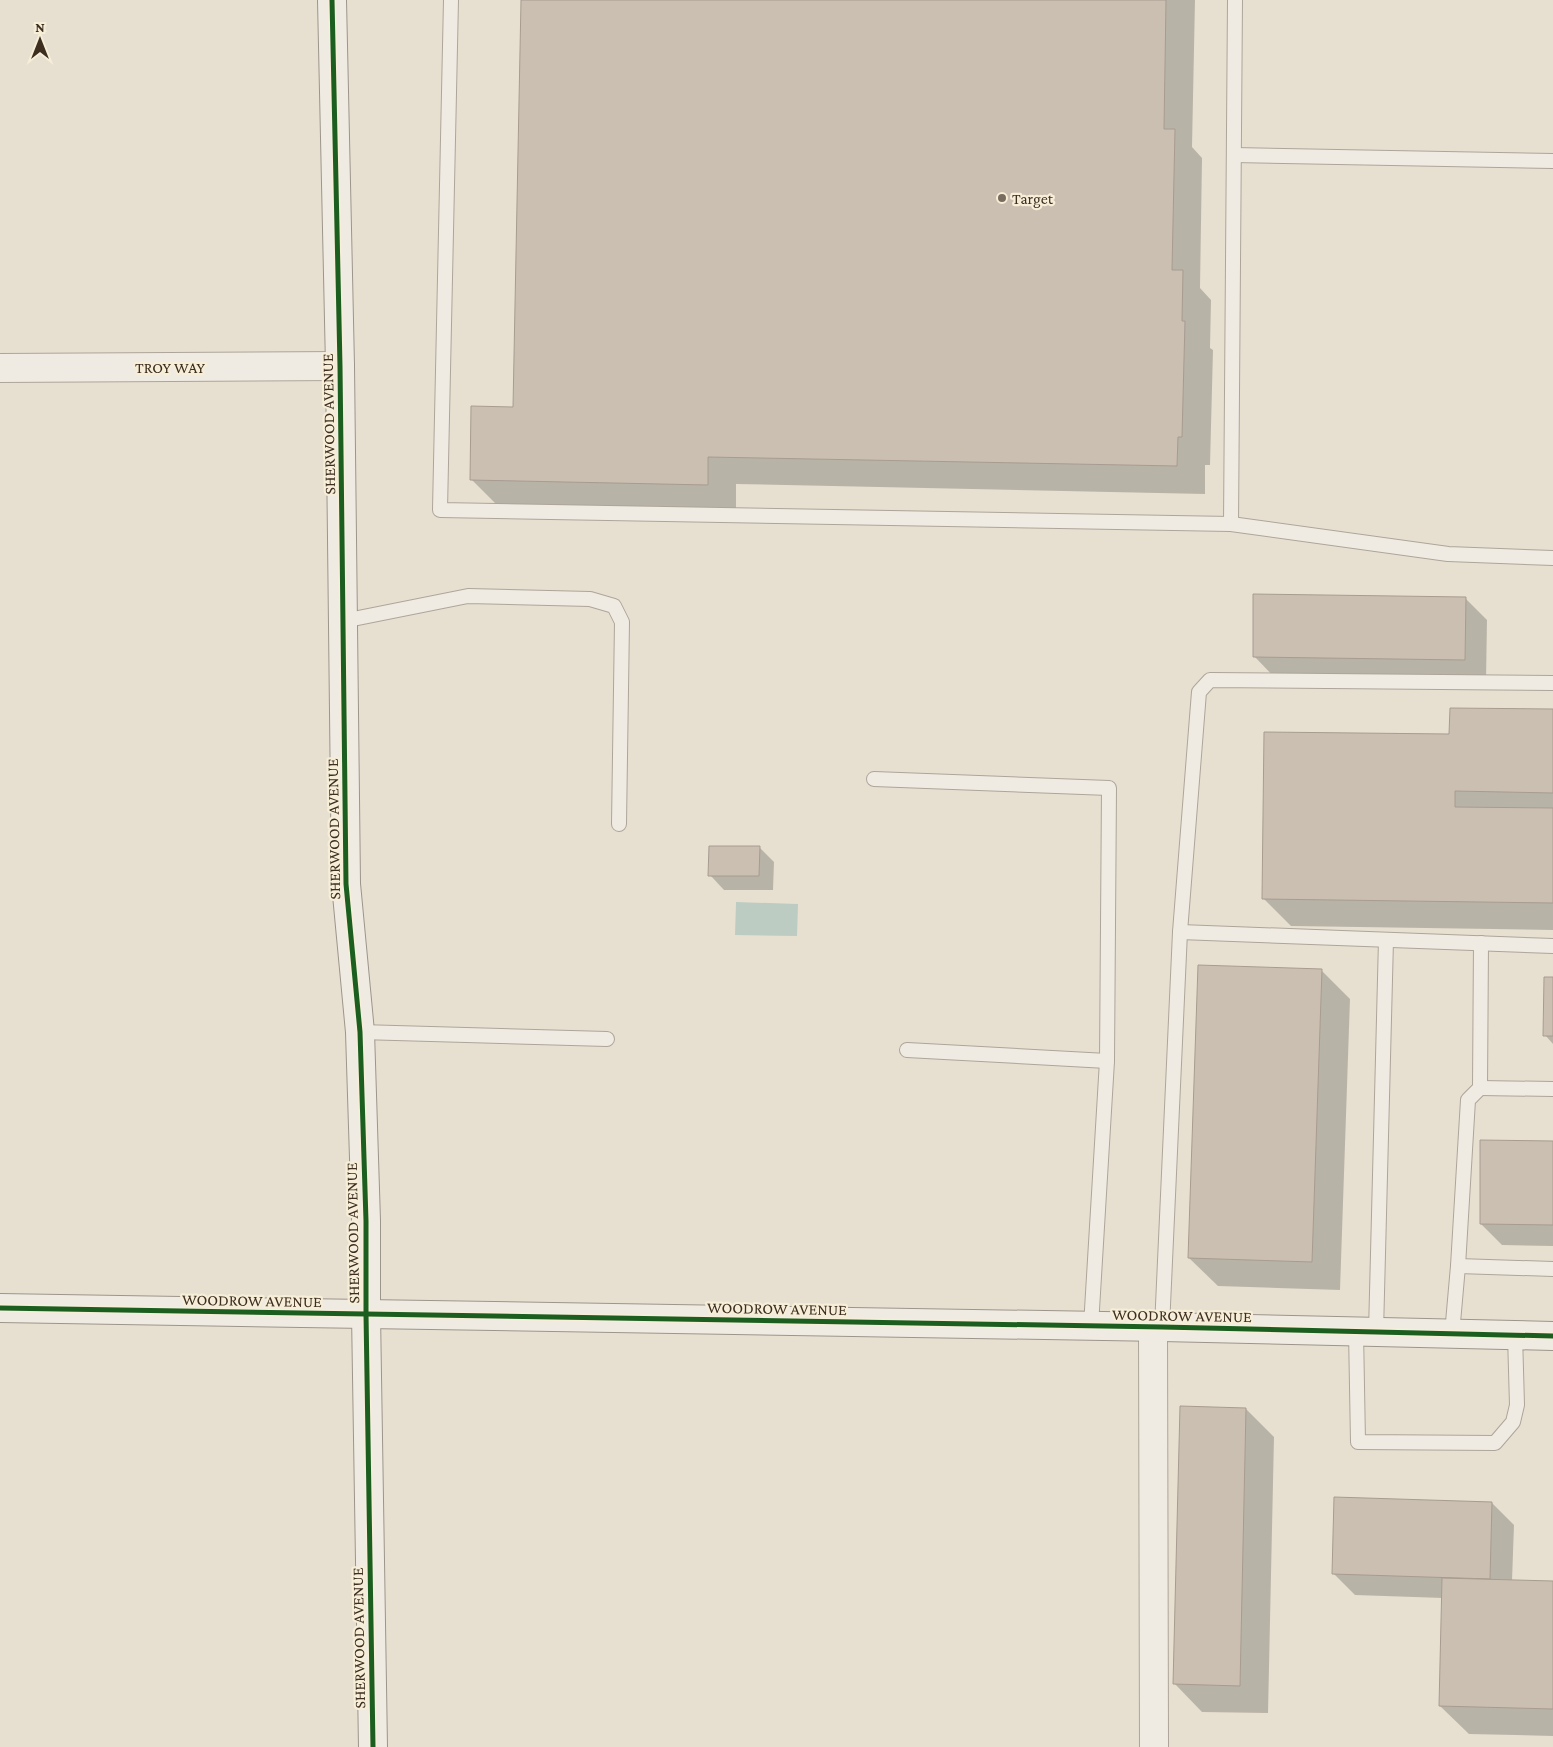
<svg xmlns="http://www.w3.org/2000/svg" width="1553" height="1747" font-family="'Crimson Pro',serif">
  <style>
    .water { fill: #bcccc2 }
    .shadow { fill: #0003 }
    .building { fill: #cbbfb2; stroke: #a89c90 }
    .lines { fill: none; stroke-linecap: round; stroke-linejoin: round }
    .lane-casing { stroke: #ada599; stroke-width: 16 }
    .street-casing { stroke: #ada599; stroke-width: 30 }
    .secondary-casing { stroke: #9c958a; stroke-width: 30 }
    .lane { stroke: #efebe3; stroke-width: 14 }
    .street { stroke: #efebe3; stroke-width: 28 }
    .secondary { stroke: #efebe3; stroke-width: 28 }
    .cycleway-casing { stroke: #f7eed8; stroke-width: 8 }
    .cycleway { stroke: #1b5e20; stroke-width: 5 }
    .poi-dot { fill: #786c5e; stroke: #f7eed8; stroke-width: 2 }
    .labels { text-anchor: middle; stroke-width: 4.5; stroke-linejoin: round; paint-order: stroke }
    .poi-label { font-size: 16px; fill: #3d2e20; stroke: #f7eed8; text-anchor: start }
    .street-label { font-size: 16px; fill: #3d2e20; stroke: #f7eed8 }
  </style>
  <rect width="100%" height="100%" fill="#e7e0d1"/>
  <polygon class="water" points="736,902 798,904 797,936 735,935"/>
  <g class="shadow">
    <polygon points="522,0 1195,0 1192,147 1202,158 1200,288 1211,300 1210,348 1213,350 1210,465 1205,465 1205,494 736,484 736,512 499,507 471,479 514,408"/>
    <polygon points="1465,598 1487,620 1486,681 1275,678 1254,656"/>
    <polygon points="1553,711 1553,930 1291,926 1263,898 1451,735"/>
    <polygon points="759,847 774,862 773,890 724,890 710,875"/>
    <polygon points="1322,971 1350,999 1340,1290 1218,1286 1189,1258"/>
    <polygon points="1553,979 1553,1044 1545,1035"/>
    <polygon points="1553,1143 1553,1246 1502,1245 1481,1224"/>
    <polygon points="1246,1409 1274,1437 1268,1713 1202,1712 1174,1683"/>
    <polygon points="1492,1503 1514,1525 1512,1581 1553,1582 1553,1736 1469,1734 1440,1706 1443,1598 1355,1595 1333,1573"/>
  </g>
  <g class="building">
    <polygon points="521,0 1166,0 1164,129 1175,129 1172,270 1183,270 1182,321 1185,321 1182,437 1178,437 1177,466 708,457 708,485 470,480 471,406 513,407"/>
    <polygon points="1253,594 1466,597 1465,660 1253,657"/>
    <polygon points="1450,708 1553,709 1553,793 1455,791 1455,807 1553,808 1553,903 1262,899 1264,732 1449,734"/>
    <polygon points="709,846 760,846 759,876 708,876"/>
    <polygon points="1198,965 1322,969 1312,1262 1188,1258"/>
    <polygon points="1544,977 1553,977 1553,1036 1543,1036"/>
    <polygon points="1480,1140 1553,1141 1553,1225 1480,1224"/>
    <polygon points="1180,1406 1246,1408 1240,1686 1173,1684"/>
    <polygon points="1334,1497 1492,1502 1490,1579 1332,1574"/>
    <polygon points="1442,1578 1553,1581 1553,1709 1439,1706"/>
  </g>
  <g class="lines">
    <g class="lane-casing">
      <g id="lane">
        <polyline points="451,0 440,510 1231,524 1448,554 1553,558"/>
        <polyline points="1234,155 1553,161"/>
        <polyline points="1231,524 1235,0"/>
        <polyline points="343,621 468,596 590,599 614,606 622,622 619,824"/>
        <polyline points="874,779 1109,788 1107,1061 1091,1326"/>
        <polyline points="1180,932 1553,946"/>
        <polyline points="360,1032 607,1039"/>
        <polyline points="907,1050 1107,1061"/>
        <polyline points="1480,1088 1553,1089"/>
        <polyline points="1458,1266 1553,1269"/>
        <polyline points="1162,1327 1180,932 1199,692 1210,680 1553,683"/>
        <polyline points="1356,1331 1358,1442 1495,1443 1513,1422 1517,1405 1515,1335"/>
        <polyline points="1376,1332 1386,940"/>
        <polyline points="1452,1334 1458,1266 1468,1100 1480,1088 1481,943"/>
      </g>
    </g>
    <g class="street-casing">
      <g id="street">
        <polyline points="0,368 340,366"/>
        <polyline points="1153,1327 1154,1747"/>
      </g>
    </g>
    <g class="secondary-casing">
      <g id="secondary">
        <polyline points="332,0 340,366 346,884 360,1032 366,1221 366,1314 373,1747"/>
        <polyline points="0,1308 1162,1327 1553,1336"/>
      </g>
    </g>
    <use href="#lane" class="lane"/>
    <use href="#street" class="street"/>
    <use href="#secondary" class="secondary"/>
    <g class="cycleway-casing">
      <g id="cycleway">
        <polyline points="332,0 340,366 346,884 360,1032 366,1221 366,1314 373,1747"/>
        <polyline points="0,1308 1162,1327 1553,1336"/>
      </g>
    </g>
    <use href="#cycleway" class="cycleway"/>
  </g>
  <circle class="poi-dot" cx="1002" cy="198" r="5"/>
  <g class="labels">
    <g class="poi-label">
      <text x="1012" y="204">Target</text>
    </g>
    <g class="street-label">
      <text x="170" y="373">TROY WAY</text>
      <text transform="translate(328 424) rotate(-91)" y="6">SHERWOOD AVENUE</text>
      <text transform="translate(333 829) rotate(-91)" y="6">SHERWOOD AVENUE</text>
      <text transform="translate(352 1233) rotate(-91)" y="6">SHERWOOD AVENUE</text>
      <text transform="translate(252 1300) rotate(1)" y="6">WOODROW AVENUE</text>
      <text transform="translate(777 1308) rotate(1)" y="6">WOODROW AVENUE</text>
      <text transform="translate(1182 1315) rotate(1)" y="6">WOODROW AVENUE</text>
      <text transform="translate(358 1638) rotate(-91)" y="6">SHERWOOD AVENUE</text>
    </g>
  </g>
  <g transform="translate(40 40)" stroke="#f7eed8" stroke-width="4" paint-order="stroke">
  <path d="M0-4L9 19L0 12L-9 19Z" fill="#3d2e20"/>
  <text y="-8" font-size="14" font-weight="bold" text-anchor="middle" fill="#3d2e20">N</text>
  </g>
</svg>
